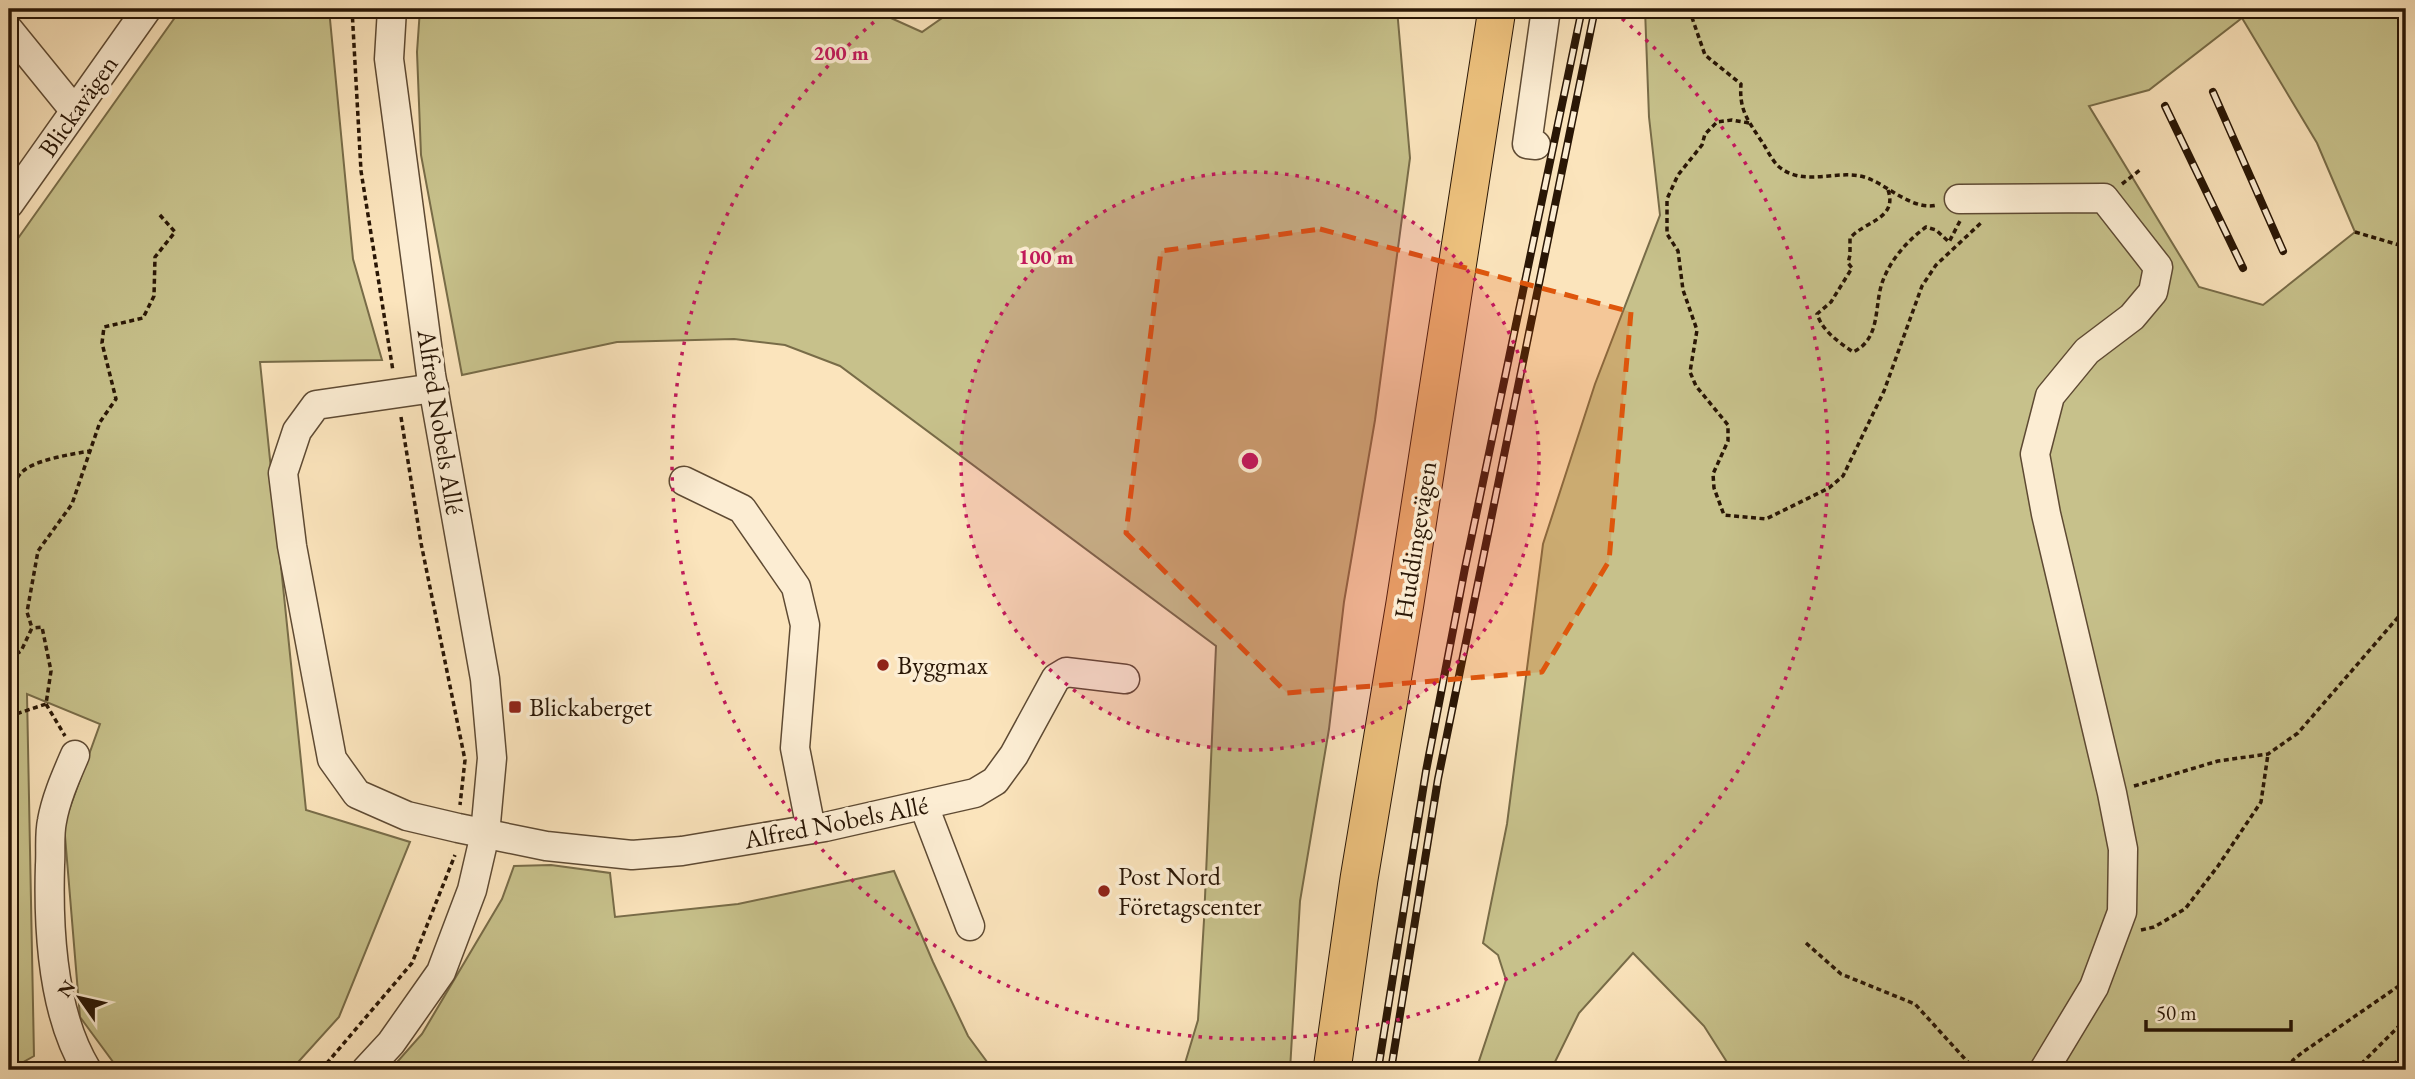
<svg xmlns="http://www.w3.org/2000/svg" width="2415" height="1079" font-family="'EB Garamond',serif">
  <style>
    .green { fill: #c7c18b; stroke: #786c48; stroke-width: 2; fill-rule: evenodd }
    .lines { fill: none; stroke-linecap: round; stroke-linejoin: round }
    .minor-casing { stroke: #5e4a33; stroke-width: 31 }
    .major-casing { stroke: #291605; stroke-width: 39 }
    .path { stroke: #291605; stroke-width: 3.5; stroke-dasharray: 5 3.5; stroke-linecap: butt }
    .minor { stroke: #fcedd3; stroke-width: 28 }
    .major { stroke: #eec27e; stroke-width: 37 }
    .rail-casing { stroke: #291605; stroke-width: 8 }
    .rail { stroke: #fcedd3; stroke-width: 5; stroke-dasharray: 16; stroke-linecap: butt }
    .marked { fill: #de560c; fill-opacity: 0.2; stroke: #de560c; stroke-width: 5; stroke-dasharray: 14 9; stroke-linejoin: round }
    .ring { fill: none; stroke: #c2185b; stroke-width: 3.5; stroke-dasharray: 3.5 7 }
    .poi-dot { fill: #8f2418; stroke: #fcedd3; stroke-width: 2.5 }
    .labels { text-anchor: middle; stroke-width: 7; stroke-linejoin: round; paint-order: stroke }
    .street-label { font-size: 26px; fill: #291605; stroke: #fcedd3 }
    .poi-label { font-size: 26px; fill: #291605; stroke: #fcedd3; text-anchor: start }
    .centre { fill: #c2185b; stroke: #fcedd3; stroke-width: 3.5 }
    .ring-label { font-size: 21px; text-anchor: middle; font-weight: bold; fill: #c2185b; stroke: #fcedd3; stroke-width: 7; stroke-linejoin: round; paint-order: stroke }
  </style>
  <rect width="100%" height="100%" fill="#fbe4bc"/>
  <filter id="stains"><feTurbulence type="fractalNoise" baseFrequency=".00286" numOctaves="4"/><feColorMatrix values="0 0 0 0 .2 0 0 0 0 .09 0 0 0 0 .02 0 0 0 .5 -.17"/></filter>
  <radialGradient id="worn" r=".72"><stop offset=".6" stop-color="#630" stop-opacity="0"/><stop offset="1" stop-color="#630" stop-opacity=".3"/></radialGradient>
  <g class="green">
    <polygon points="181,9 329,9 353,259 382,360 260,362 306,810 410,842 339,1017 291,1070 119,1070 80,1017 64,824 100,724 27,694 34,1056 9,1070 9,251"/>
    <polygon points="420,9 871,9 922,32 955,9 1397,9 1410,158 1375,420 1344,602 1329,729 1300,901 1290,1070 1183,1070 1198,1020 1204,920 1216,646 840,366 785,345 734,339 617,342 462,375 421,155 417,52"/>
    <path d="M1645,9H2406V1070H1732L1704,1026L1633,953L1579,1013L1551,1070H1476L1506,980L1498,955L1483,943L1507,824L1543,544L1595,384L1660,215L1649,117ZM2242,18L2317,143L2355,232L2263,305L2199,287L2089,106L2149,90Z"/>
    <polygon points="551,865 610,873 615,917 738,904 894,871 933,962 968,1036 993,1070 390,1070 422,1034 502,899 514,866"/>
  </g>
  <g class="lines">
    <g class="minor-casing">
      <g id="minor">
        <polyline points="9,30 74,110"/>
        <polyline points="1536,145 1527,144 1546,9"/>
        <polyline points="1959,199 2104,198 2158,267 2153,292 2132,317 2087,351 2050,396 2035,454 2046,514 2112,793 2123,849 2122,912 2094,987 2044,1070"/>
        <polyline points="9,204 147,9"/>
        <polyline points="434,388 316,405 297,431 283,473 292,546 332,759 357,794 407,816 458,828 546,846 632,855 682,851 825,827 975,793 995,781 1014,755 1056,678 1066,672 1125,679"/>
        <polyline points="684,481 742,509 796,587 805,625 795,748 811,829"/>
        <path d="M75,755C66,776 56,798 52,821C49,835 51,851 50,865C48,930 52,1013 87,1070"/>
        <polyline points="924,806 970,926"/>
        <polyline points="366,1070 391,1043 441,972 472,890 485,834 492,758 485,679 431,375 389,59 392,9"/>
      </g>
    </g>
    <g class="major-casing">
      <polyline id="major" points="1332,1070 1359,879 1405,603 1497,9"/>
    </g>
    <g class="path">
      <polyline points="352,9 361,171 393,371"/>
      <path d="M1689,9L1705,55L1741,84C1739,109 1747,119 1760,139C1766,147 1771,159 1778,166C1806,190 1841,165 1872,180C1890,188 1915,211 1937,205"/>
      <polyline points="1749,123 1732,120 1717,122 1705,134 1702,145 1678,175 1667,199 1667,234 1678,251 1683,290 1697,330 1690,372 1696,386 1728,425 1728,441 1713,474 1714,488 1724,515 1766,519 1829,488 1843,476 1884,391 1922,286 1936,265 1983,221"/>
      <polyline points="2122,184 2140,170"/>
      <path d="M1888,190C1898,219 1865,221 1850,238V255L1848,263L1852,268L1831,302L1817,314C1823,332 1839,342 1853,352C1881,339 1874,307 1882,283C1890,260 1907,241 1926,227L1936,230L1949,242L1960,221"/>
      <polyline points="2355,232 2406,247"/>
      <polyline points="401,417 421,543 465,760 460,805"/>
      <path d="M9,502C11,492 14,480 22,472C34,460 72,454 90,451L100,422L116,399L102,343L104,327L143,318L154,296L155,257L175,232L159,214"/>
      <polyline points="9,659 21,651 32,628 27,612 38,551 72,504 90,451"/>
      <polyline points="46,704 65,736"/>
      <polyline points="9,713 13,715 46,704 51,671 42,627 32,628"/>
      <polyline points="2134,786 2218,761 2268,754 2298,733 2406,608"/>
      <polyline points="2141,930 2154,927 2185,909 2218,866 2261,802 2268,754"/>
      <polyline points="1806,943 1841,974 1915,1004 1975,1070"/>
      <polyline points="321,1070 412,963 455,855"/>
      <polyline points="2288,1070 2293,1060 2303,1052 2406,981"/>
      <polyline points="2355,1070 2406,1019"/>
      <polyline points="2386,1070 2406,1054"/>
    </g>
    <use href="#minor" class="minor"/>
    <use href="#major" class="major"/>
    <g class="rail-casing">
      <g id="rail">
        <polyline points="2213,92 2283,251"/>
        <polyline points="2165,106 2243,268"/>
        <polyline points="1378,1070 1426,771 1465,568 1582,9"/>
        <polyline points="1391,1070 1438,779 1595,9"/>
      </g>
    </g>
    <use href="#rail" class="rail"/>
  </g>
  <path class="marked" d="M1320,229L1631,312L1609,561L1542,672L1287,693L1126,533L1161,251Z"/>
  <circle cx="1250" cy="461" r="289" fill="#c2185b" fill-opacity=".12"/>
  <g class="ring">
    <circle cx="1250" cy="461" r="289"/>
    <path d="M1614 12A578 578 0 1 1 886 12"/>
  </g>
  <g class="poi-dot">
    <circle cx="883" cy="665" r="7"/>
    <rect x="508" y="700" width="14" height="14" rx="3.5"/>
    <circle cx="1104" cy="891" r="7"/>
  </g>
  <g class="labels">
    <g class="street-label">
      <text transform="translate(78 106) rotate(-55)" y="9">Blickavägen</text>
      <text transform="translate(441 422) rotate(81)" y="9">Alfred Nobels Allé</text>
      <text transform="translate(1415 540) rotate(-81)" y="9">Huddingevägen</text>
      <text transform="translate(836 822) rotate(-11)" y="9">Alfred Nobels Allé</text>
    </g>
    <g class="poi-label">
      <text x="897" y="674">Byggmax</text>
      <text x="529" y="716">Blickaberget</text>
      <text x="1118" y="885">Post Nord<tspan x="1118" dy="30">Företagscenter</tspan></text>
    </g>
  </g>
  <circle cx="1250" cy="461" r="10" class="centre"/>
  <g class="ring-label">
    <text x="841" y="60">200 m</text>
    <text x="1046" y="264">100 m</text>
  </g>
  <rect width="2415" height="1079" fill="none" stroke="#fbe4bc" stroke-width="35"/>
  <rect x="10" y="10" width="2394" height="1058" fill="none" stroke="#291605" stroke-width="3.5"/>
  <rect x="18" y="18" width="2380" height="1044" fill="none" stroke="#291605" stroke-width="2"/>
  <g transform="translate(80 998) rotate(304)" stroke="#fcedd3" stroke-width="5" paint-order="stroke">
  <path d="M0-5L12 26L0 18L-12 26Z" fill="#291605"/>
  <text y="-10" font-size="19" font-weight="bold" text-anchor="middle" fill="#291605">N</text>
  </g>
  <path d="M2146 1020v10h145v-10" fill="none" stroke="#291605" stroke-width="3.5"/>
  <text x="2156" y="1020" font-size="21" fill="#291605" stroke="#fcedd3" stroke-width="5" paint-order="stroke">50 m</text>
  <rect width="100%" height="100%" filter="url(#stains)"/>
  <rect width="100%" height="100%" fill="url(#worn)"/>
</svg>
